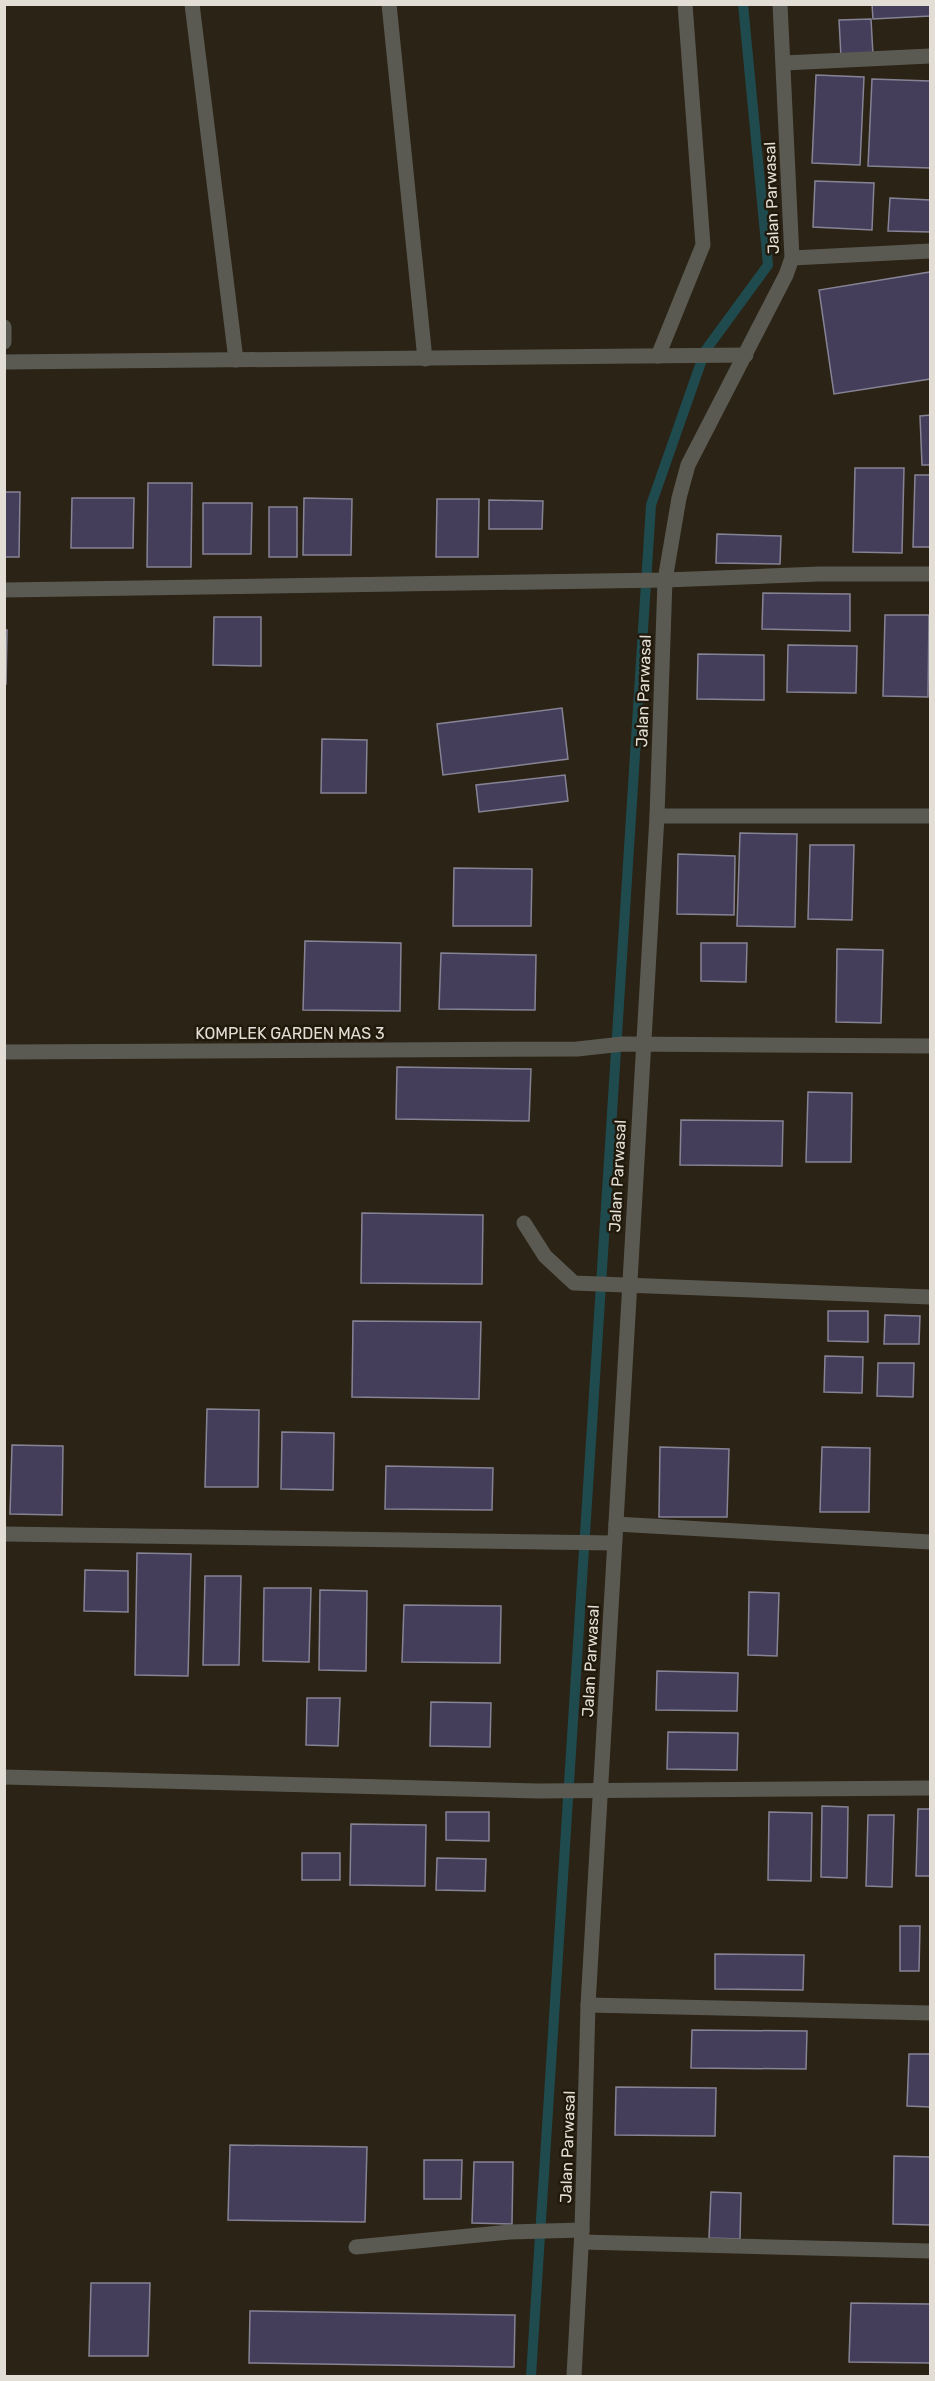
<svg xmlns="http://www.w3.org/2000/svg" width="935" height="2381" font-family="Rubik,sans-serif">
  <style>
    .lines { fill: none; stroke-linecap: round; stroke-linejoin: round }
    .stream { stroke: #1f4b4e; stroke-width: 10 }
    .building { fill: #443e5a; stroke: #868395; stroke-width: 1.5 }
    .service { stroke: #5a5a52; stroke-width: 15 }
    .minor { stroke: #5a5a52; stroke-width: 15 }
    .labels { text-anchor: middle; stroke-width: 5; stroke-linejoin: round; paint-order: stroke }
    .street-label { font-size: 16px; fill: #e3ded5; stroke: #21190b }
  </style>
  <rect width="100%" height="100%" fill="#2b2315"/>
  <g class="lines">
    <polyline class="stream" points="531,2376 651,505 705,351 768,265 743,4"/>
  </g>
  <g class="building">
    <polygon points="872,4 930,4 930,16 873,19"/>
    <polygon points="871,19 873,55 841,57 839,20"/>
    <polygon points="816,75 864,77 860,165 812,163"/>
    <polygon points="872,79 930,81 930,168 868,166"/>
    <polygon points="815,181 874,183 872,230 813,227"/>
    <polygon points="890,198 930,200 930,232 888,231"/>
    <polygon points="930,272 930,379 834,394 819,290"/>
    <polygon points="930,415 930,465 922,465 920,416"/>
    <polygon points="855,468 904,468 902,553 853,552"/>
    <polygon points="915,475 930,475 930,547 913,547"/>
    <polygon points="148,483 192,483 191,567 147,567"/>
    <polygon points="4,492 20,492 19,557 4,557"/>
    <polygon points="72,498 134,498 133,548 71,548"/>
    <polygon points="304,498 352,499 351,555 303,555"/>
    <polygon points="437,499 479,499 478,557 436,557"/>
    <polygon points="489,500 543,501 542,529 489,529"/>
    <polygon points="203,503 252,503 251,554 203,554"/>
    <rect x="269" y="507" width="28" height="50"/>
    <polygon points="717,534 781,536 780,564 716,563"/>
    <polygon points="763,593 850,594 850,631 762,629"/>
    <polygon points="885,615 929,615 928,697 883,696"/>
    <polygon points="214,617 261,617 261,666 213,665"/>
    <polygon points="4,630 7,630 6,684 4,684"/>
    <polygon points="788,645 857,646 856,693 787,692"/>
    <polygon points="698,654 764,655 764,700 697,699"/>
    <polygon points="562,708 568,759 443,775 437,724"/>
    <polygon points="322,739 367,740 366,793 321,793"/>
    <polygon points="565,775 568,801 479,812 476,785"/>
    <polygon points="740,833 797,834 795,927 737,926"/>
    <polygon points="810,845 854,845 852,920 808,919"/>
    <polygon points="678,854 735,856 734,915 677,914"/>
    <polygon points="454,868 532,869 531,926 453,926"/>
    <polygon points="305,941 401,943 400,1011 303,1010"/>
    <polygon points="701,943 747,943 746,982 701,981"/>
    <polygon points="837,949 883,950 881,1023 836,1022"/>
    <polygon points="441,953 536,955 535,1010 439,1009"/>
    <polygon points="397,1067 531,1069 529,1121 396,1119"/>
    <polygon points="808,1092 852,1093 851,1162 806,1162"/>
    <polygon points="681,1120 783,1121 782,1166 680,1165"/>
    <polygon points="362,1213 483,1215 482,1284 361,1283"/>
    <polygon points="828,1311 868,1311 868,1342 828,1341"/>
    <polygon points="885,1315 920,1316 919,1344 884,1344"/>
    <polygon points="353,1321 481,1322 479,1399 352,1397"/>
    <polygon points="825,1356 863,1357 862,1393 824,1392"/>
    <polygon points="878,1363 914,1363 913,1397 877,1396"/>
    <polygon points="207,1409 259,1410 258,1487 205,1487"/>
    <polygon points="282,1432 334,1433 333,1490 281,1489"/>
    <polygon points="12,1445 63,1446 62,1515 10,1514"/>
    <polygon points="660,1447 729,1449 727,1517 659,1517"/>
    <polygon points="822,1447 870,1448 869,1512 820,1512"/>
    <polygon points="386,1466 493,1468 492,1510 385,1509"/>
    <polygon points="137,1553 191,1554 188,1676 135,1675"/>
    <polygon points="85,1570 128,1571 128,1612 84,1611"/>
    <polygon points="205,1576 241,1576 239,1665 203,1665"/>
    <polygon points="264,1588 311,1588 309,1662 263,1661"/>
    <polygon points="320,1590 367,1591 366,1671 319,1670"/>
    <polygon points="749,1592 779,1593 777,1656 748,1655"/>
    <polygon points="404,1605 501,1606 500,1663 402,1662"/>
    <polygon points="657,1671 738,1673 737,1711 656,1710"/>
    <polygon points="307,1698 340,1698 338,1746 306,1745"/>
    <polygon points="431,1702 491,1703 490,1747 430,1746"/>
    <polygon points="668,1732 738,1733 737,1770 667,1769"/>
    <polygon points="822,1806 848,1807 847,1878 821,1877"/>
    <polygon points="918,1809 930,1809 930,1876 916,1876"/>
    <polygon points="446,1812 489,1812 489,1841 446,1840"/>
    <polygon points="769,1812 812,1813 811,1881 768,1880"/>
    <polygon points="868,1815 894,1815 892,1887 866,1886"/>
    <polygon points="351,1824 426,1825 425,1886 350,1885"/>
    <rect x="302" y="1853" width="38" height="27"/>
    <polygon points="437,1858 486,1859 485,1891 436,1890"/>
    <polygon points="900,1926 920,1926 919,1971 900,1971"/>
    <polygon points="715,1954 804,1955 803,1990 715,1989"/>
    <polygon points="692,2030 807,2031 806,2069 691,2068"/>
    <polygon points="909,2054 930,2054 930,2107 907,2106"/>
    <polygon points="616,2087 716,2088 715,2136 615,2135"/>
    <polygon points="230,2145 367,2147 365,2222 228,2220"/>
    <polygon points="894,2156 930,2157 930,2225 893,2224"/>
    <polygon points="424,2160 462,2160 461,2199 424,2199"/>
    <polygon points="474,2162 513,2162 512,2224 472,2223"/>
    <polygon points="711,2192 741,2193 740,2239 709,2238"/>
    <polygon points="91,2283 150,2283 148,2356 89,2356"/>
    <polygon points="851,2303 930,2304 930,2363 849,2362"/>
    <polygon points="250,2311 515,2315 514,2367 249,2363"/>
  </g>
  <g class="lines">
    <polyline class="service" points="356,2247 510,2232 582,2230"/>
    <g class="minor">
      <polyline points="192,4 236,360"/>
      <polyline points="389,4 425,359"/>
      <polyline points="784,63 930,56"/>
      <polyline points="792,258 930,251"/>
      <polyline points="4,327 4,342"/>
      <polyline points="658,356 703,245 685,4"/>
      <polyline points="4,362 746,355"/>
      <polyline points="4,590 665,580 819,574 930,574"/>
      <polyline points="657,816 930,816"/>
      <polyline points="4,1052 577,1049 623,1044 930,1046"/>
      <polyline points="524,1223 545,1256 574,1283 930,1297"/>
      <polyline points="616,1524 930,1542"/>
      <polyline points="4,1534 614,1543"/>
      <polyline points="4,1777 538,1791 930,1788"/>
      <polyline points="588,2005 930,2013"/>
      <polyline points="582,2242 930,2251"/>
      <polyline points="574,2376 582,2230 588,2005 657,816 665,580 679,498 688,465 786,275 792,258 780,4"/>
    </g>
  </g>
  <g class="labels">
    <g class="street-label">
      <text transform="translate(771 198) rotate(-92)" y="6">Jalan Parwasal</text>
      <text transform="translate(643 691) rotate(-88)" y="6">Jalan Parwasal</text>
      <text x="290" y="1039">KOMPLEK GARDEN MAS 3</text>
      <text transform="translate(617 1176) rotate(-87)" y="6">Jalan Parwasal</text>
      <text transform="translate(590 1661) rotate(-87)" y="6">Jalan Parwasal</text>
      <text transform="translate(567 2147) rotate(-88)" y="6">Jalan Parwasal</text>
    </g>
  </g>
  <rect width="935" height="2381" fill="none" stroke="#e3ded5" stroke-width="12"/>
</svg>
